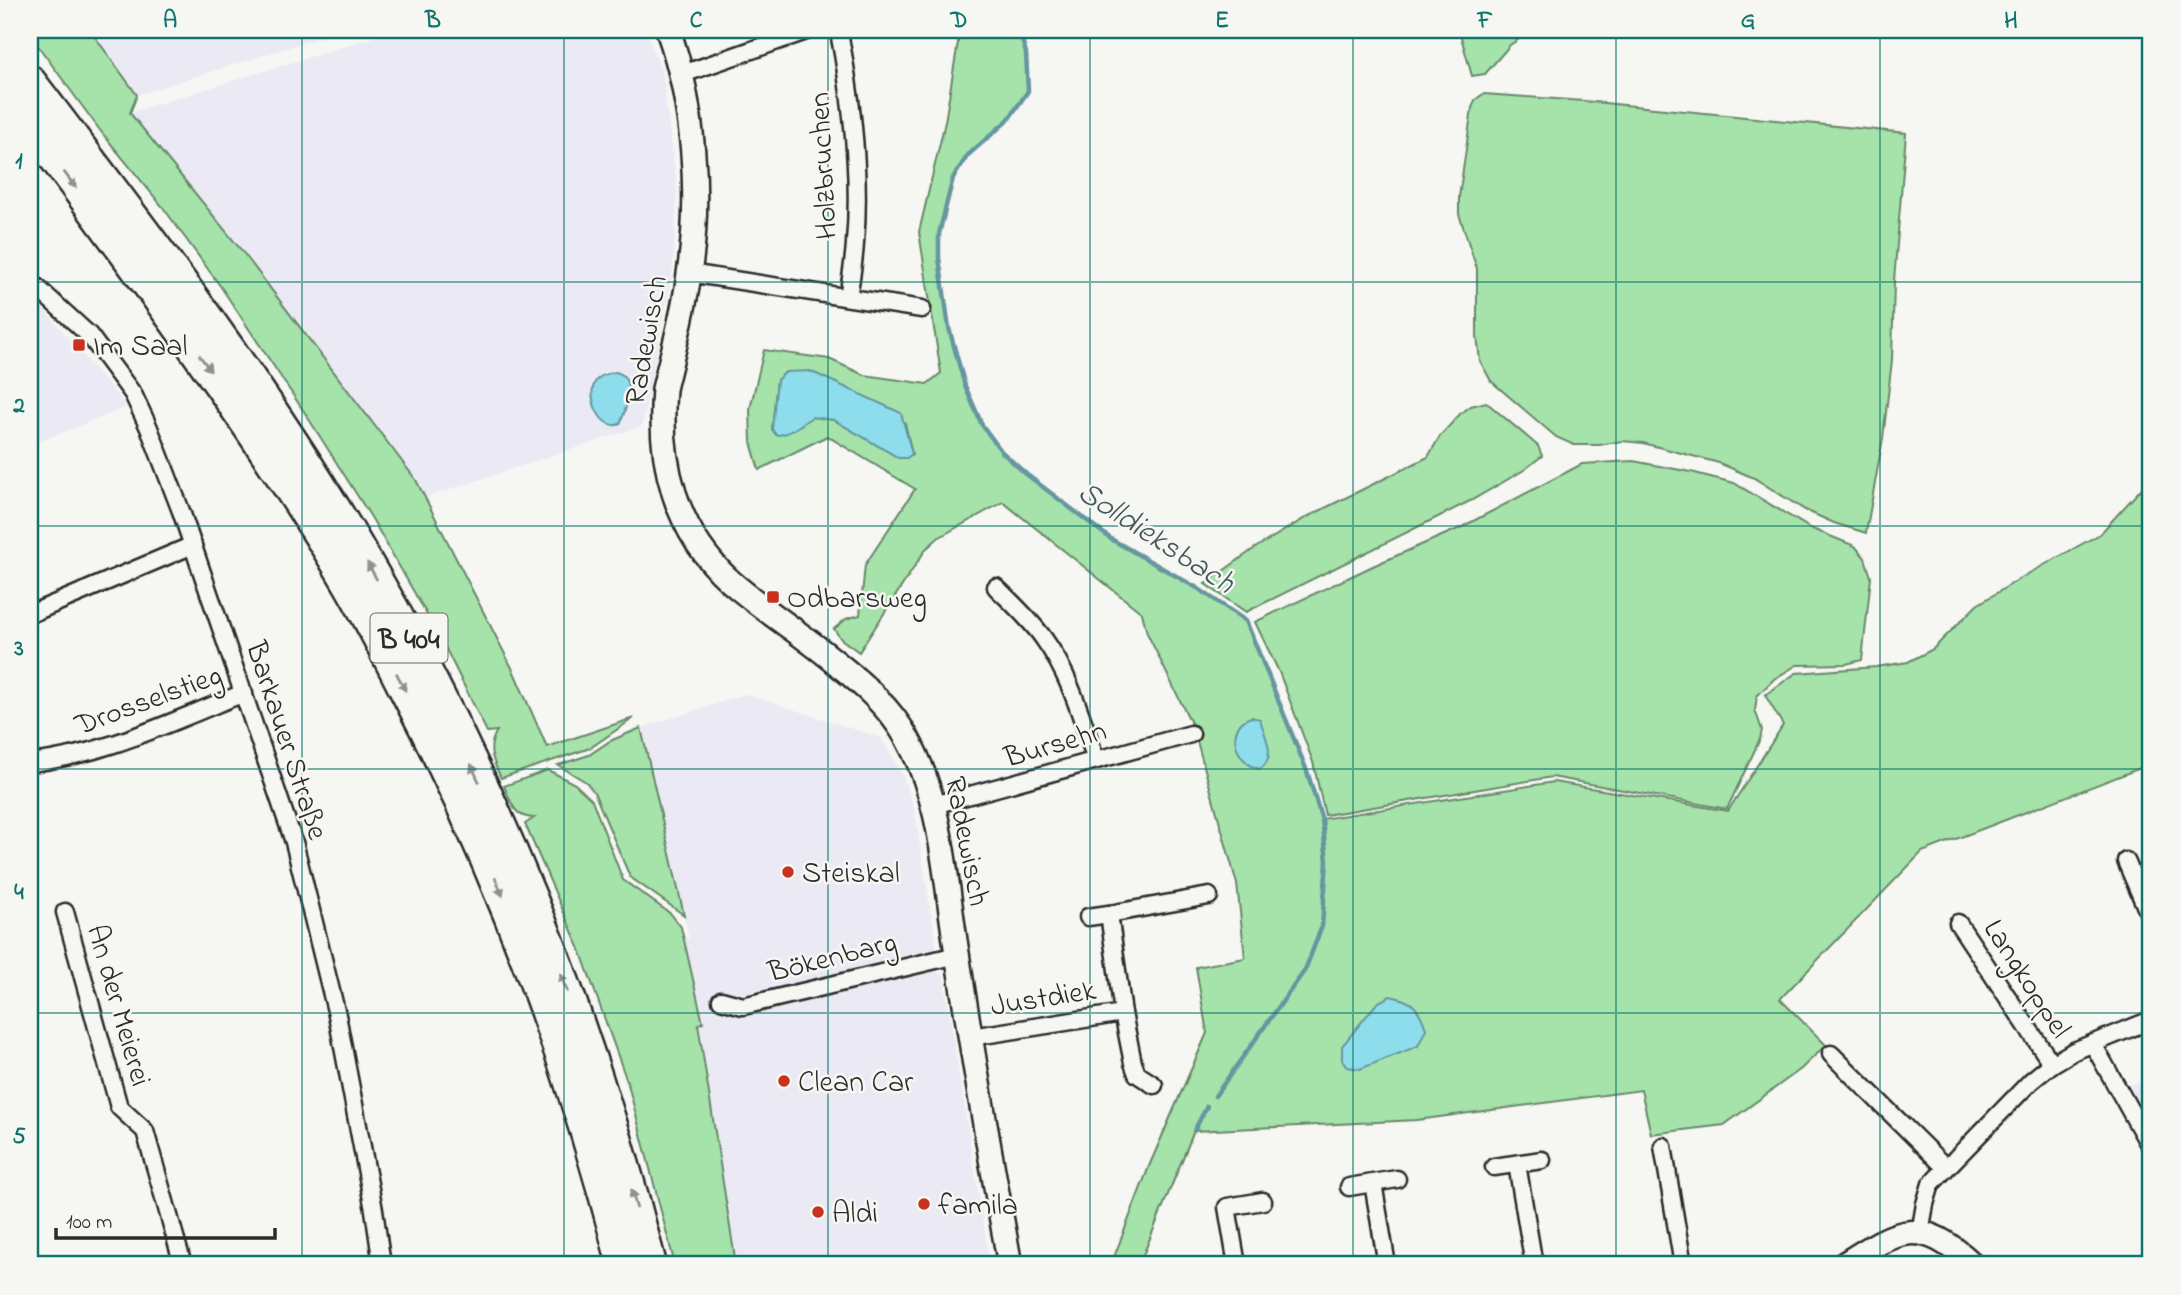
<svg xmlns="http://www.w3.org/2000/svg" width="2181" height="1295" font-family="'Indie Flower',sans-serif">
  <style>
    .built { fill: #ebeaf4 }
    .green { fill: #a5e3aa; stroke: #68876a; stroke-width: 2; fill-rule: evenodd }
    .water { fill: #8eddec; stroke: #66969f; stroke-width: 2 }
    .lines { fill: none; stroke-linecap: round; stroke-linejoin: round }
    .stream { stroke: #66969f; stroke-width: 4.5 }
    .street-casing { stroke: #2b2b2b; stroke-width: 21 }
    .secondary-casing { stroke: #2b2b2b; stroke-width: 28 }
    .highway-casing { stroke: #2b2b2b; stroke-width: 35 }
    .street { stroke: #f6f6f2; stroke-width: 16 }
    .secondary { stroke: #f6f6f2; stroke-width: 23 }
    .highway { stroke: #f6f6f2; stroke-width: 30 }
    .oneway { fill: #90908e }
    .grid { fill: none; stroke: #0f766e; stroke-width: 2; stroke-opacity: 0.55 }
    .poi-dot { fill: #c8321e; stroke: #f6f6f2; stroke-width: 2.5 }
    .labels { text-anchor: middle; stroke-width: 5; stroke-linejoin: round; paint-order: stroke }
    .shield { fill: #f6f6f2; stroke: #686867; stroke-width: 2 }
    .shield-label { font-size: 28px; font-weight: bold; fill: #2b2b2b }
    .street-label { font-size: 30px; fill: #2b2b2b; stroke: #f6f6f2 }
    .poi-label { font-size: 30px; fill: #2b2b2b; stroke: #f6f6f2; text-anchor: start }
    .water-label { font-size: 32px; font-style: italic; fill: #44585b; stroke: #f6f6f2 }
    .neatline { fill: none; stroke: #0f766e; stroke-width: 2.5 }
    .grid-label { font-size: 23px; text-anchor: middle; font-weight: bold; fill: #0f766e }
  </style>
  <rect width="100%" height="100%" fill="#f6f6f2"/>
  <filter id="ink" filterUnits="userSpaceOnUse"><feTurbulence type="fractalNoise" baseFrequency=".0143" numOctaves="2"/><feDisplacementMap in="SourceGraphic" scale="14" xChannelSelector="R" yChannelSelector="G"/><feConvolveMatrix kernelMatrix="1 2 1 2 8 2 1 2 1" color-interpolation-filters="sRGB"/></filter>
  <g filter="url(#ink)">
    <g class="built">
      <polygon points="90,30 344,30 137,95"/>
      <polygon points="396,30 646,30 663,78 677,190 673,268 642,426 424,498 416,480 242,251 129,113"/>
      <polygon points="30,293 127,407 30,445"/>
      <polygon points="746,694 881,738 903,775 914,808 936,943 930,970 943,974 990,1265 736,1265 698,1024 703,1023 684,939 689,938 641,728"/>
      <polygon points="2151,1075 2151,1132 2125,1085 2138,1083"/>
    </g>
    <g class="green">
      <path d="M30,30H90L137,95L130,113L242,251L416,480L513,670L547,747L634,718L590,748L501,778C493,761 486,748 497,731L487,732L441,639L371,517L305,413L221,287L162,206L102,133L30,35Z"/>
      <path d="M960,30H1019L1026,53L1028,91L1008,120L968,155L953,178L939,234V258L949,328L965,386L983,425L1002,452L1026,474L1111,539L1199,589L1246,621L1307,771L1322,819L1554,782L1728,811L1783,725L1765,695L1796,673L1876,667L1908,662L1933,649L1977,605L2026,575L2100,534L2150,479L2151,772L2143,767L1922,852L1780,999L1826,1045L1801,1069L1724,1125L1651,1134L1641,1090L1417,1120L1194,1131L1139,1265H1111L1150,1164L1207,1033L1196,967L1245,958L1237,884L1193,727L1147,633L1142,613L1003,502L938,538L926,549L859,652L841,639L834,629L846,619L860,615L865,565L915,489L827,436L759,470L751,442L750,409L764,350L829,359L864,375L927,384L941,373L919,232L945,122ZM786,372L905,423L912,454L899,458L834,420L812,417L772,429L777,380Z"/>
      <polygon points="1459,30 1533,30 1510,45 1485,74 1472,76"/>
      <polygon points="1483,94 1584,101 1906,133 1894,281 1892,360 1883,438 1866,533 1834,523 1805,510 1754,478 1719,463 1643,443 1622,441 1599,445 1574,445 1556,437 1491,381 1480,361 1477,336 1477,269 1459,214 1459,197 1472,108 1475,100"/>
      <polygon points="1486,402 1538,446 1542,456 1524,470 1472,500 1246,612 1205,584 1255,548 1307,517 1428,457 1440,436 1460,414 1471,406"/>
      <polygon points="1633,461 1691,472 1734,483 1810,528 1855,546 1865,558 1871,577 1862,660 1846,664 1797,665 1774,679 1757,696 1755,710 1762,730 1760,739 1727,809 1552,777 1325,815 1313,762 1279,672 1255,622 1375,565 1460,528 1582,464"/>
      <polygon points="641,728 684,915 630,877 594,792 586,782 558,765 589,755 610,741"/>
      <path d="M548,770L575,784L592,800L623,880L671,914L681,927L703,1023L698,1024L736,1265H675L628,1084L579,947L525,824L534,818C514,818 511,802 504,786Z"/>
    </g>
    <g class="water">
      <path d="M810,371L901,413L912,454L907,458H899L834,420L812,417C801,424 790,435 776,435L772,429L777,380L786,372Z"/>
      <path d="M616,372C637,377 626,410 620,424C599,433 582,388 600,377C604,374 611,373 616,372Z"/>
      <path d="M1251,717L1260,719C1264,735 1278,757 1260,769C1235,764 1224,726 1251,717Z"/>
      <path d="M1390,996C1412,1000 1419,1007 1426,1029L1418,1046L1360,1069L1347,1067L1342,1060V1046L1377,1003Z"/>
    </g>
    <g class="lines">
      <g class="stream">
        <polyline points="1019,30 1026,53 1028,91 1008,120 968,155 953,178 939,234 939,258 949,328 965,386 982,425 1002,452 1026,474 1111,539 1199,589 1246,621 1307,771 1322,820 1327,861 1322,926 1305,970 1215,1096"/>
        <polyline points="1194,1131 1207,1106"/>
      </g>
      <g class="street-casing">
        <g id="street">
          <path d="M839,32C852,100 861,173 855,243C854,261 851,279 848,297"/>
          <polyline points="680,75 809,30"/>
          <polyline points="689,273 922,309"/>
          <polyline points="30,281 89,335 133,394 149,428 181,511 294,842 337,1015 374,1210 382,1265"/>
          <path d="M996,587C1013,604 1031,620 1044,639C1070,675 1082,719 1096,760"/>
          <polyline points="30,614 193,545"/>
          <path d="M30,763C105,755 174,720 244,693"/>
          <polyline points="934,805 1191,734"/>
          <polyline points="2126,861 2151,919"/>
          <polyline points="65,912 119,1107 145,1131 183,1265"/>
          <polyline points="1088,917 1109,914"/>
          <polyline points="1958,923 2052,1064"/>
          <polyline points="721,1000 743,1006 957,955"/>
          <polyline points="971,1037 1123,1013"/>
          <polyline points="2093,1044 2151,1148"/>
          <polyline points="1831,1054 1945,1167"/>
          <polyline points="1154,1085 1137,1074 1133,1063 1123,1013 1109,914 1209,896"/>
          <polyline points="1663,1146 1683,1265"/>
          <polyline points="1517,1164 1534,1265"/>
          <polyline points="1494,1167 1542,1160"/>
          <polyline points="1373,1183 1387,1265"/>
          <polyline points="1349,1187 1397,1179"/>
          <polyline points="1920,1233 1925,1204 1931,1184 2031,1081 2052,1064 2074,1051 2151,1020"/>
          <polyline points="1237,1265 1227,1207 1263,1201"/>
        </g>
      </g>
      <g class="secondary-casing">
        <g id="secondary">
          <path d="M668,30C694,103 701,197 689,274C684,313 673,351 664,389C658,461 675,531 730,581C764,611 804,635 839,665C865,686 890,708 907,738C943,802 945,881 957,953C973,1057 991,1161 1010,1265"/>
          <path d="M1843,1265C1899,1229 1919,1215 1973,1265"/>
        </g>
      </g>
      <g class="highway-casing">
        <g id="highway">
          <path d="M30,81C146,233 264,386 361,552C491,773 589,1017 651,1265"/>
          <path d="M30,125C140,273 251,420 346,579C368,616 387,655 407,694C503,877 572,1065 623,1265"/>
        </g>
      </g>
      <use href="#street" class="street"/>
      <use href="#secondary" class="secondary"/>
      <use href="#highway" class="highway"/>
    </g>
    <defs><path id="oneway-solid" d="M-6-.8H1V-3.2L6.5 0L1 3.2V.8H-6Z" transform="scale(1.75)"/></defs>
    <g class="oneway">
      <use href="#oneway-solid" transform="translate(70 180) rotate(53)"/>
      <use href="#oneway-solid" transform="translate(205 363) rotate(54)"/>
      <use href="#oneway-solid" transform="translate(372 571) rotate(-119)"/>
      <use href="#oneway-solid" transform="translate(401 682) rotate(63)"/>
      <use href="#oneway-solid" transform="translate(475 773) rotate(-115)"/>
      <use href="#oneway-solid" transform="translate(499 887) rotate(67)"/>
      <use href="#oneway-solid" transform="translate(564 983) rotate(-111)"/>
      <use href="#oneway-solid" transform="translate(634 1199) rotate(-106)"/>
    </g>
  </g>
  <path class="grid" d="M302,30V1265M564,30V1265M828,30V1265M1090,30V1265M1353,30V1265M1616,30V1265M1880,30V1265M30,282H2151M30,526H2151M30,769H2151M30,1013H2151"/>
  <g class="poi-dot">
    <rect x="72" y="338" width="14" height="14" rx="3.5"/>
    <rect x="766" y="590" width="14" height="14" rx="3.5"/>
    <circle cx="788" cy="872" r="7"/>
    <circle cx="784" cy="1081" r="7"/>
    <circle cx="924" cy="1204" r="7"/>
    <circle cx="818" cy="1212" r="7"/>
  </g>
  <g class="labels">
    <rect class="shield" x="370.5" y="613.5" width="77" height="49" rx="5"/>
    <g class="shield-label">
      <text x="409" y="648">B 404</text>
    </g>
    <g class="street-label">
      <text transform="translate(822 166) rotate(-93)" y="10">Holzbruchen</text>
      <text transform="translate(645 340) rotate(-80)" y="10">Radewisch</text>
      <text transform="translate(148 699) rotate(-20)" y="10">Drosselstieg</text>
      <text transform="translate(288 740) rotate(72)" y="10">Barkauer Straße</text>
      <text transform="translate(1055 743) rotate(-16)" y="10">Bursehn</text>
      <text transform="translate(968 841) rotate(79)" y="10">Radewisch</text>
      <text transform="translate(832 956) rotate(-14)" y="10">Bökenbarg</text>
      <text transform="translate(2028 978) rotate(57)" y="10">Langkoppel</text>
      <text transform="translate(1043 997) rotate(-9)" y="10">Justdiek</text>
      <text transform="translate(120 1005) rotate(74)" y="10">An der Meierei</text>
    </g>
    <g class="poi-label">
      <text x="93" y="355">Im Saal</text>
      <text x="787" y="607">Odbarsweg</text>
      <text x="802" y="882">Steiskal</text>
      <text x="798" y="1091">Clean Car</text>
      <text x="938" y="1214">famila</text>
      <text x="832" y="1222">Aldi</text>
    </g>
    <g class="water-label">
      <text transform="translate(1157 536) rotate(33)" y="11">Solldieksbach</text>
    </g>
  </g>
  <rect width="2181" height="1295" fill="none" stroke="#f6f6f2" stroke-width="77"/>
  <path d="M56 1228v10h219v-10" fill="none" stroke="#2b2b2b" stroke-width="3.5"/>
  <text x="66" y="1228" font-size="21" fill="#2b2b2b" stroke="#f6f6f2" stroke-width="5" paint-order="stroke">100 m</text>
  <rect x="38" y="38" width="2104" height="1218" class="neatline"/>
  <g class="grid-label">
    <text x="170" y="27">A</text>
    <text x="433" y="27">B</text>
    <text x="696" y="27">C</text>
    <text x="959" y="27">D</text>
    <text x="1222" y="27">E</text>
    <text x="1485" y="27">F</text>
    <text x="1748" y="27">G</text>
    <text x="2011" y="27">H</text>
    <text x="19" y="168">1</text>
    <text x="19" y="412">2</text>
    <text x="19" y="655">3</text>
    <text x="19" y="899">4</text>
    <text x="19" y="1143">5</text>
  </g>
</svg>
